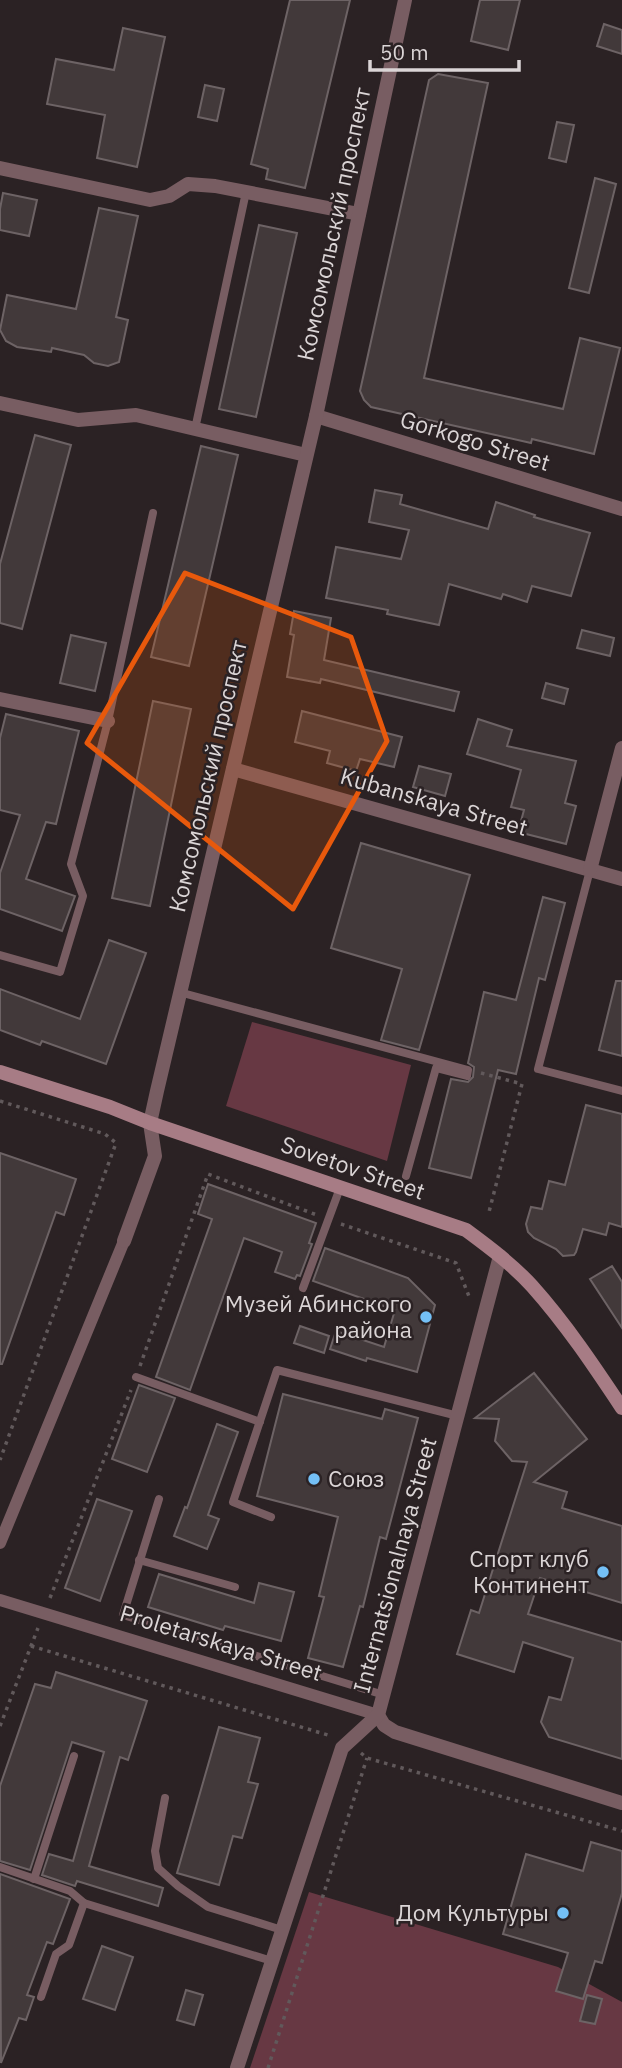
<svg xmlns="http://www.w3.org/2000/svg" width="622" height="2068" font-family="'IBM Plex Sans',sans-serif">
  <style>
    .green { fill: #673843 }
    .building { fill: #42393a; stroke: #6d6365; stroke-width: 2 }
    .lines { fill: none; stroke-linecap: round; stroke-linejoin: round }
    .path { stroke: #61595b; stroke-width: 3.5; stroke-dasharray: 3.5 5; stroke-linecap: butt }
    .service { stroke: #785d62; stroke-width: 8 }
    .pedestrian { stroke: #785d62; stroke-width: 12 }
    .minor { stroke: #785d62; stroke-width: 14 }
    .secondary { stroke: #a77c85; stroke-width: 14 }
    .marked { fill: #e8590c; fill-opacity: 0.2; stroke: #e8590c; stroke-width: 5; stroke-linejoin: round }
    .poi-dot { fill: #74c0f6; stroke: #2b2224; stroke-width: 2.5 }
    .labels { text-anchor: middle; stroke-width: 5; stroke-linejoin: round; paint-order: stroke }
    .street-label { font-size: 23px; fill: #dbd5d6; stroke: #2b2224 }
    .poi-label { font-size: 23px; fill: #dbd5d6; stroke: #2b2224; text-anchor: end }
  </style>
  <rect width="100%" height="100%" fill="#2b2224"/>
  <g class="green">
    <polygon points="252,1022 411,1065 387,1161 226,1106"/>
    <polygon points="309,1892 558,1967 622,2002 622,2068 250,2068"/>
  </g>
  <g class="building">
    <polygon points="290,0 350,0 305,188 266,179 268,169 251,164"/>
    <polygon points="480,0 520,0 508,50 471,41"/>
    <polygon points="604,24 622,30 622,54 597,46"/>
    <polygon points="123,28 165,37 137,167 97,158 105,115 47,104 56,59 114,70"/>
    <polygon points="438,74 488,83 424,378 563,409 580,338 620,348 594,454 532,439 531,443 371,407 364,400 360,391 429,80"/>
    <polygon points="205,85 224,89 217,121 198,117"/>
    <polygon points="557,122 574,125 566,162 549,158"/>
    <polygon points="595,178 616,184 589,293 569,288"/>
    <polygon points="3,193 37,200 29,236 0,230 0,209"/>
    <polygon points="99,208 138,216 116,317 128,320 119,362 108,366 94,363 84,355 52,348 51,352 17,347 6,341 0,330 7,295 76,309"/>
    <polygon points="259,225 297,233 256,417 219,409"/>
    <polygon points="35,435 71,445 22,629 0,623 0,564"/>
    <polygon points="201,446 238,455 189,666 151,657"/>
    <polygon points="375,490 402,495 400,504 488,529 496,502 535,515 534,517 590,533 571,596 532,586 527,602 503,594 501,599 449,584 439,625 387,614 388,610 326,598 336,547 401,559 409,530 369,522"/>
    <polygon points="294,611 331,618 324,660 459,692 454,711 321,679 320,683 287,677 294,635 290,634"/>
    <polygon points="582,630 614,638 610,656 577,648"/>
    <polygon points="71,635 106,643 95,691 60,683"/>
    <polygon points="546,683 568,689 564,704 542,698"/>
    <polygon points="153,701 191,709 150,906 112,898"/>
    <polygon points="302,711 402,737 394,767 360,759 356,771 327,763 330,751 295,742"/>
    <polygon points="6,714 79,731 56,824 46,822 26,879 75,896 62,931 0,909 0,873 20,815 0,810 0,738"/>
    <polygon points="478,719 512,730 507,746 576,761 565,803 576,806 566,844 518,832 524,810 511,807 521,770 467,754"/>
    <polygon points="419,766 451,774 445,796 413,787"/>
    <polygon points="361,843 470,875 419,1050 381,1040 402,969 331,948"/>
    <polygon points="543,897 565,903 545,980 539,978 516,1074 498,1070 471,1178 429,1168 451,1079 468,1082 473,1077 474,1067 468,1063 484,992 516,1000"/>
    <polygon points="109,940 146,953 106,1064 42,1041 40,1045 0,1030 0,989 80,1019"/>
    <polygon points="616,981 622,981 622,1056 599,1050"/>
    <polygon points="586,1105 622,1114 622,1227 609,1223 606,1235 583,1229 576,1252 574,1255 563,1256 556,1249 534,1238 528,1232 526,1224 531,1207 542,1209 549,1181 565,1185"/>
    <polygon points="0,1153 76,1179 64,1215 56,1212 2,1364 0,1364"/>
    <polygon points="208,1184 316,1223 309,1243 312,1244 300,1276 297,1275 295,1279 275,1272 282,1252 244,1238 190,1390 156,1377 212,1219 198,1214"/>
    <polygon points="325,1248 408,1278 435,1305 417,1372 367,1358 366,1361 330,1349 336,1331 384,1347 395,1310 313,1281"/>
    <polygon points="612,1266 622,1282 622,1328 590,1279"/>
    <polygon points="300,1326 329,1336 324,1353 294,1343"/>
    <polygon points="534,1373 587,1439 534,1482 567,1492 562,1508 622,1526 622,1603 540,1578 528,1614 622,1642 622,1759 549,1737 541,1722 549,1697 561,1700 573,1658 523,1642 514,1672 457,1654 471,1610 479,1613 527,1462 512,1461 495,1441 499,1419 475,1418"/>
    <polygon points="139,1385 175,1398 147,1472 112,1459"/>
    <polygon points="283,1394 382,1419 385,1409 418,1418 386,1539 380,1537 363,1607 360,1606 343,1667 308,1658 324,1597 319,1596 338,1517 257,1496"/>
    <polygon points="217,1424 238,1432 208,1515 219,1519 207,1549 174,1536 185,1507 187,1508"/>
    <polygon points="97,1499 132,1511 100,1601 65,1588"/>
    <polygon points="159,1574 254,1603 259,1583 294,1592 281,1641 225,1626 223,1630 148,1607"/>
    <polygon points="56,1672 147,1701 128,1760 120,1757 89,1866 163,1888 158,1906 77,1881 75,1886 42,1875 49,1854 73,1861 104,1752 72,1742 30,1870 0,1861 0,1786 35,1684 51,1688"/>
    <polygon points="219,1727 260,1738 248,1782 258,1784 242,1838 233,1836 219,1885 177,1873"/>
    <polygon points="591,1842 622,1851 622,1893 602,1963 595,1961 583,1999 556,1991 568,1953 503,1934 526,1854 583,1871"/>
    <polygon points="0,1874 70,1899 53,1944 47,1942 27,1995 34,1997 26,2020 19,2018 1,2063"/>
    <polygon points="102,1946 133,1957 115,2010 83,1999"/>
    <polygon points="186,1990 203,1995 194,2025 177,2020"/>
    <polygon points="587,1995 602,1999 595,2024 580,2021"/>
  </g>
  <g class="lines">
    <g class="path">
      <polyline points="481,1073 522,1084 489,1212"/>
      <polyline points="0,1101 105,1134 116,1143 0,1460"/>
      <polyline points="341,1224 456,1263 470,1299"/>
      <polyline points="140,1366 208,1174 317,1215"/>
      <polyline points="50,1598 131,1390"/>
      <polyline points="31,1646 331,1736"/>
      <polyline points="0,1726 38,1628"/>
      <polyline points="361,1753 367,1758 622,1831"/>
      <polyline points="268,2068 367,1758"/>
    </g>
    <g class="service">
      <polyline points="195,429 246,192"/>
      <polyline points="590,870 538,1069 622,1091"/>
      <polyline points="0,955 60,972 83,896 71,864 108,721 153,513"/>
      <polyline points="179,992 468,1070 467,1076 436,1068 406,1176"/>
      <polyline points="303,1288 340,1188"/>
      <polyline points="136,1377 260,1422"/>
      <polyline points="159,1499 123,1615 384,1695"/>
      <polyline points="271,1517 233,1502 277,1370 458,1416"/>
      <polyline points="139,1560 235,1587"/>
      <polyline points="165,1798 155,1851 158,1868 178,1886 208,1907 282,1930"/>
      <polyline points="0,1867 70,1891 84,1903 272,1961"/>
      <polyline points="34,1879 74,1756"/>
      <polyline points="41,1997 56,1954 69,1945 84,1903"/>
    </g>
    <g class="pedestrian">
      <polyline points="0,1543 124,1241"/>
      <polyline points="0,1600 378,1715"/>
    </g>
    <g class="minor">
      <polyline points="0,168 150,200 169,196 188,184 215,186 359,214"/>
      <polyline points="0,403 78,420 136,415 306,455"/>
      <polyline points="316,416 622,509"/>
      <polyline points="0,699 108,721"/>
      <polyline points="233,769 622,879"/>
      <polyline points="590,870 622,748"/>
      <polyline points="124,1241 155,1156 150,1123 157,1091 316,416 405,0"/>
      <polyline points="378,1715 384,1725 395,1732 622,1803"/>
      <polyline points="237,2068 342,1748 378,1715 500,1256"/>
    </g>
    <path class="secondary" d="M0,1072L110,1107L150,1123L466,1230C489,1247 513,1265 532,1286C566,1324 594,1366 622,1408"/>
  </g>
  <path class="marked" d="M185,573L351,637L387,741L293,909L87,743Z"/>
  <g class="poi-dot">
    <circle cx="426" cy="1317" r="7"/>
    <circle cx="314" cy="1479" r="7"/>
    <circle cx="603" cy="1572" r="7"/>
    <circle cx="563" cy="1913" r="7"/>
  </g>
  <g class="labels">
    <g class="street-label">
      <text transform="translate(334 224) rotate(-78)" y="8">Комсомольский проспект</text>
      <text transform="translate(475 441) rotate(17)" y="8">Gorkogo Street</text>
      <text transform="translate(208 776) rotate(-77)" y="8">Комсомольский проспект</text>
      <text transform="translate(434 802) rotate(16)" y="8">Kubanskaya Street</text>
      <text transform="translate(353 1168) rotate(19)" y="8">Sovetov Street</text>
      <text transform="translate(395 1565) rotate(-75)" y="8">Internatsionalnaya Street</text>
      <text transform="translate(221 1643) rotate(17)" y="8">Proletarskaya Street</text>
    </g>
    <g class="poi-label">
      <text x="412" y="1312">Музей Абинского<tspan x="412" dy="26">района</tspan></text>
      <text x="328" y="1487" text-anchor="start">Союз</text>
      <text x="589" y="1567">Спорт клуб<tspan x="589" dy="26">Континент</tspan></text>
      <text x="549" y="1921">Дом Культуры</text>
    </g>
  </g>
  <path d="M370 60v10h149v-10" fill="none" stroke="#dbd5d6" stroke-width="3.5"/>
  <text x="380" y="60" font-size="21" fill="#dbd5d6" stroke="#2b2224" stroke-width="5" paint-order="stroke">50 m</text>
</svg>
